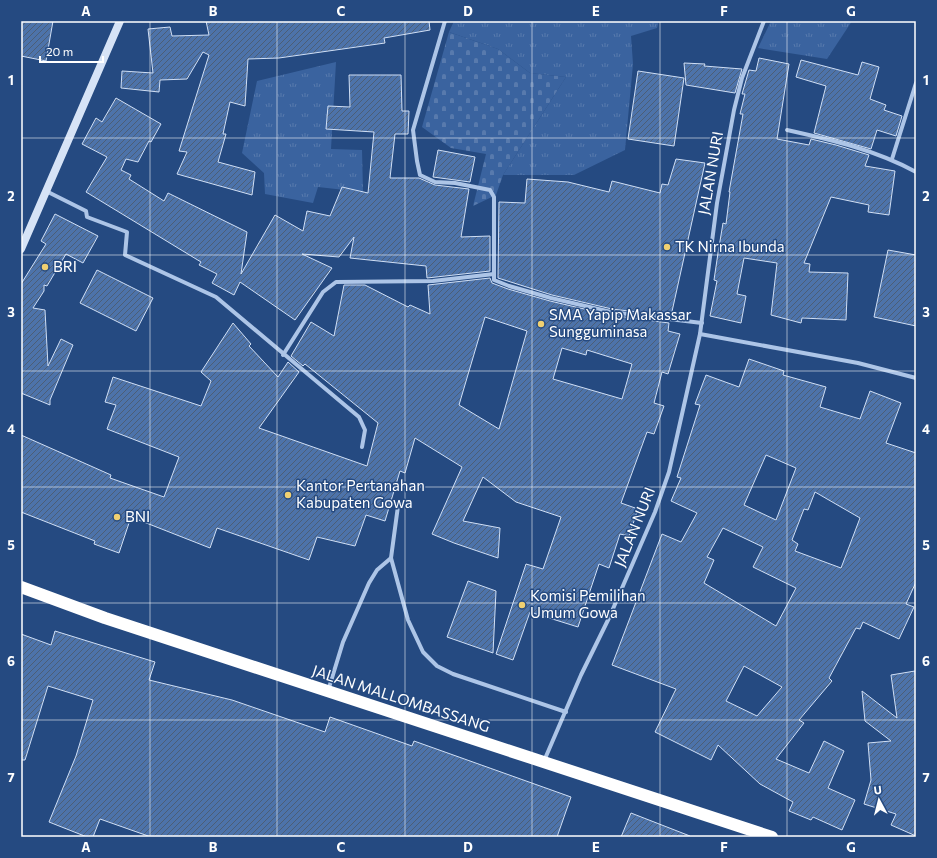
<svg xmlns="http://www.w3.org/2000/svg" width="937" height="858" font-family="Commissioner,sans-serif">
  <style>
    .grass { fill: url(#grass-tufts) }
    .cemetery { fill: url(#cemetery-stones) }
    .building { fill: url(#building-hatch); stroke: #d0dff5; fill-rule: evenodd }
    .lines { fill: none; stroke-linecap: round; stroke-linejoin: round }
    .street { stroke: #adc5e7; stroke-width: 4 }
    .secondary { stroke: #d6e3f6; stroke-width: 8 }
    .highway { stroke: #fff; stroke-width: 12 }
    .grid { fill: none; stroke: #fff; stroke-width: 1; stroke-opacity: 0.55 }
    .poi-dot { fill: #f0d071; stroke: #254a81; stroke-width: 1.5 }
    .labels { text-anchor: middle; stroke-width: 3; stroke-linejoin: round; paint-order: stroke }
    .street-label { font-size: 15px; fill: #fff; stroke: #254a81 }
    .poi-label { font-size: 15px; fill: #fff; stroke: #254a81; text-anchor: start }
    .neatline { fill: none; stroke: #fff; stroke-width: 1.5 }
    .grid-label { font-size: 13px; text-anchor: middle; font-weight: bold; fill: #fff }
  </style>
  <defs>
    <pattern id="grass-tufts" width="24" height="20" patternUnits="userSpaceOnUse"><rect width="24" height="20" fill="#3a639f"/><path d="M3 7l-1-3M5 7V3M7 7l1-3M15 17l-1-3M17 17v-4M19 17l1-3" fill="none" stroke="#587aad"/></pattern>
    <pattern id="cemetery-stones" width="16" height="16" patternUnits="userSpaceOnUse"><rect width="16" height="16" fill="#3a639f"/><path d="M2 7V4a2 2 0 0 1 4 0v3zM10 15v-3a2 2 0 0 1 4 0v3z" fill="#587aad"/></pattern>
    <pattern id="building-hatch" width="6" height="6" patternUnits="userSpaceOnUse"><rect width="6" height="6" fill="#4d73aa"/><path d="M-1 1l2-2M0 6l6-6M5 7l2-2" fill="none" stroke="#4c5e76"/></pattern>
  </defs>
  <rect width="100%" height="100%" fill="#254a81"/>
  <g class="grass">
    <polygon points="454,21 659,21 657,28 631,36 633,64 625,150 574,175 503,175 566,77 530,73 498,49 449,32"/>
    <polygon points="771,21 852,21 827,59 758,48"/>
    <polygon points="336,62 331,149 362,150 363,192 318,187 313,203 265,194 264,173 242,153 257,81"/>
  </g>
  <polygon class="cemetery" points="449,32 498,49 530,73 566,77 503,175 496,195 473,206 486,154 451,148 422,127"/>
  <g class="building">
    <polygon points="21,21 53,21 46,61 21,56"/>
    <polygon points="206,21 429,21 430,30 384,38 385,43 279,58 248,59 245,106 230,102 223,134 226,134 218,162 255,172 252,195 177,174 187,152 179,151 209,55 203,52 187,79 160,80 159,92 121,88 122,71 153,73 148,29 170,27 172,36 209,35"/>
    <polygon points="759,58 789,64 777,139 809,145 811,139 836,145 869,155 865,166 895,171 889,215 868,212 869,205 831,197 804,263 810,264 809,272 848,273 846,320 802,318 801,323 771,315 777,263 744,258 737,294 746,296 741,323 710,316 717,281 714,280 718,253 723,223 726,224 730,192 729,192 743,114 740,114 745,94 742,94 749,70 756,71"/>
    <polygon points="801,60 858,75 862,62 879,67 870,99 886,105 884,110 902,116 896,136 877,130 871,149 814,133 826,86 796,77"/>
    <polygon points="684,63 705,64 704,66 742,69 735,93 686,85"/>
    <polygon points="638,71 684,78 674,146 628,139"/>
    <polygon points="349,75 401,75 402,111 409,111 408,134 395,134 390,178 419,178 435,185 469,189 461,237 490,236 490,271 427,278 426,266 350,258 354,237 339,257 302,254 332,268 295,320 240,282 234,295 212,283 217,274 199,265 201,262 86,192 107,157 82,144 96,118 102,122 116,98 161,124 151,142 149,141 138,162 126,159 121,170 131,175 129,179 164,201 168,193 247,232 241,274 275,215 303,231 307,211 330,216 342,187 368,193 374,132 326,129 328,106 350,107"/>
    <polygon points="438,150 475,157 470,182 433,177"/>
    <polygon points="676,159 705,163 671,316 612,309 552,295 498,278 499,202 525,203 527,179 568,182 609,192 612,181 660,193 662,184 668,185"/>
    <polygon points="55,214 98,236 83,263 66,254 47,286 44,285 44,291 33,308 45,310 48,366 61,339 73,345 50,400 50,405 21,393 21,284 46,244 41,241"/>
    <polygon points="888,250 916,255 916,326 874,317"/>
    <polygon points="97,270 153,298 136,331 80,303"/>
    <path d="M490,278L492,283L508,289L550,301L610,315L669,323L668,331L680,334L668,374L662,372L654,403L664,406L654,434L647,432L621,503L638,509L629,536L620,534L609,568L599,564L578,627L530,612L513,660L496,654L526,564L543,569L561,517L516,502L483,477L463,521L500,528L498,558L454,543L432,534L462,467L415,438L405,473L400,471L385,521L366,515L355,546L317,537L309,560L217,528L210,548L131,517L119,553L94,544L95,541L21,512V435L111,475L110,478L164,497L179,457L107,429L116,405L105,402L113,377L201,406L211,381L201,372L233,323L251,344L249,346L278,377L288,362L299,372L259,428L367,466L378,423L305,364L303,366L291,356L311,322L334,336L344,285H365L408,307L410,305L430,314L428,285ZM485,317L527,331L499,429L459,405ZM562,348L586,355L587,350L632,364L622,399L553,379Z"/>
    <path d="M749,359L784,371L783,375L826,387L820,407L860,419L870,391L901,403L886,443L916,453V582L906,604L914,607L899,639L863,622L860,629L856,628L829,678L832,681L799,720L804,723L776,759L809,773L824,741L844,751L828,788L855,800L842,830L813,817L811,820L789,811L793,802L760,784L718,745L711,760L655,732L676,689L612,665L662,534L681,542L697,513L671,501L681,478L677,477L700,405L695,404L706,375L739,387ZM766,455L796,468L776,520L744,505ZM815,492L860,518L841,568L795,551L798,544L792,540L804,509L808,510ZM723,528L763,547L753,567L796,588L776,626L704,583L714,560L707,557ZM744,666L782,687L757,716L726,701Z"/>
    <polygon points="468,581 496,591 493,653 447,637"/>
    <polygon points="55,631 155,662 149,680 232,700 325,732 330,717 412,746 414,741 571,797 557,837 151,837 100,819 93,837 87,837 49,822 76,756 93,700 48,686 25,760 21,760 21,634 51,645"/>
    <polygon points="915,671 916,680 916,836 891,825 896,814 864,804 871,780 868,743 891,741 865,721 862,691 897,718 891,675"/>
    <polygon points="631,813 690,836 690,837 621,837"/>
  </g>
  <g class="lines">
    <g class="street">
      <polyline points="445,21 413,130 417,161 420,175 435,182 455,183 490,190 494,197 494,280 509,286 551,298 611,312 702,323"/>
      <path d="M787,130C832,140 876,150 916,172"/>
      <polyline points="892,159 916,83"/>
      <polyline points="46,191 86,211 87,217 127,232 125,255 216,297 359,417 365,430 362,447"/>
      <polyline points="700,334 858,363 916,378"/>
      <polyline points="283,355 323,292 336,282 433,281 494,274"/>
      <polyline points="398,506 391,558 408,620 423,652 437,666 453,674 566,712"/>
      <polyline points="328,691 343,642 369,583 377,570 391,558"/>
      <polyline points="544,761 581,675 609,618 655,512 669,472 700,334 717,203 734,110 742,78 764,21"/>
    </g>
    <polyline class="secondary" points="21,249 120,21"/>
    <polyline class="highway" points="21,587 105,618 772,837"/>
  </g>
  <path class="grid" d="M150,21V837M277,21V837M405,21V837M532,21V837M660,21V837M787,21V837M21,138H916M21,255H916M21,371H916M21,487H916M21,603H916M21,720H916"/>
  <g class="poi-dot">
    <circle cx="667" cy="247" r="4"/>
    <circle cx="45" cy="267" r="4"/>
    <circle cx="541" cy="324" r="4"/>
    <circle cx="288" cy="495" r="4"/>
    <circle cx="117" cy="517" r="4"/>
    <circle cx="522" cy="605" r="4"/>
  </g>
  <g class="labels">
    <g class="street-label">
      <text transform="translate(711 173) rotate(-80)" y="5">JALAN NURI</text>
      <text transform="translate(635 527) rotate(-68)" y="5">JALAN NURI</text>
      <text transform="translate(401 699) rotate(18)" y="5">JALAN MALLOMBASSANG</text>
    </g>
    <g class="poi-label">
      <text x="675" y="252">TK Nirna Ibunda</text>
      <text x="53" y="272">BRI</text>
      <text x="549" y="320">SMA Yapip Makassar<tspan x="549" dy="17">Sungguminasa</tspan></text>
      <text x="296" y="491">Kantor Pertanahan<tspan x="296" dy="17">Kabupaten Gowa</tspan></text>
      <text x="125" y="522">BNI</text>
      <text x="530" y="601">Komisi Pemilihan<tspan x="530" dy="17">Umum Gowa</tspan></text>
    </g>
  </g>
  <rect width="937" height="858" fill="none" stroke="#254a81" stroke-width="44"/>
  <g transform="translate(879 800) rotate(353)" stroke="#254a81" stroke-width="3" paint-order="stroke">
  <path d="M0-3L7 15L0 10L-7 15Z" fill="#ffffff"/>
  <text y="-6" font-size="11" font-weight="bold" text-anchor="middle" fill="#ffffff">U</text>
  </g>
  <path d="M40 56v6h63v-6" fill="none" stroke="#ffffff" stroke-width="2"/>
  <text x="46" y="56" font-size="12" fill="#ffffff" stroke="#254a81" stroke-width="3" paint-order="stroke">20 m</text>
  <rect x="22" y="22" width="893" height="814" class="neatline"/>
  <g class="grid-label">
    <text x="86" y="16">A</text>
    <text x="213" y="16">B</text>
    <text x="341" y="16">C</text>
    <text x="468" y="16">D</text>
    <text x="596" y="16">E</text>
    <text x="724" y="16">F</text>
    <text x="851" y="16">G</text>
    <text x="11" y="85">1</text>
    <text x="926" y="85">1</text>
    <text x="11" y="201">2</text>
    <text x="926" y="201">2</text>
    <text x="11" y="317">3</text>
    <text x="926" y="317">3</text>
    <text x="11" y="434">4</text>
    <text x="926" y="434">4</text>
    <text x="11" y="550">5</text>
    <text x="926" y="550">5</text>
    <text x="11" y="666">6</text>
    <text x="926" y="666">6</text>
    <text x="11" y="782">7</text>
    <text x="926" y="782">7</text>
    <text x="86" y="852">A</text>
    <text x="213" y="852">B</text>
    <text x="341" y="852">C</text>
    <text x="468" y="852">D</text>
    <text x="596" y="852">E</text>
    <text x="724" y="852">F</text>
    <text x="851" y="852">G</text>
  </g>
</svg>
